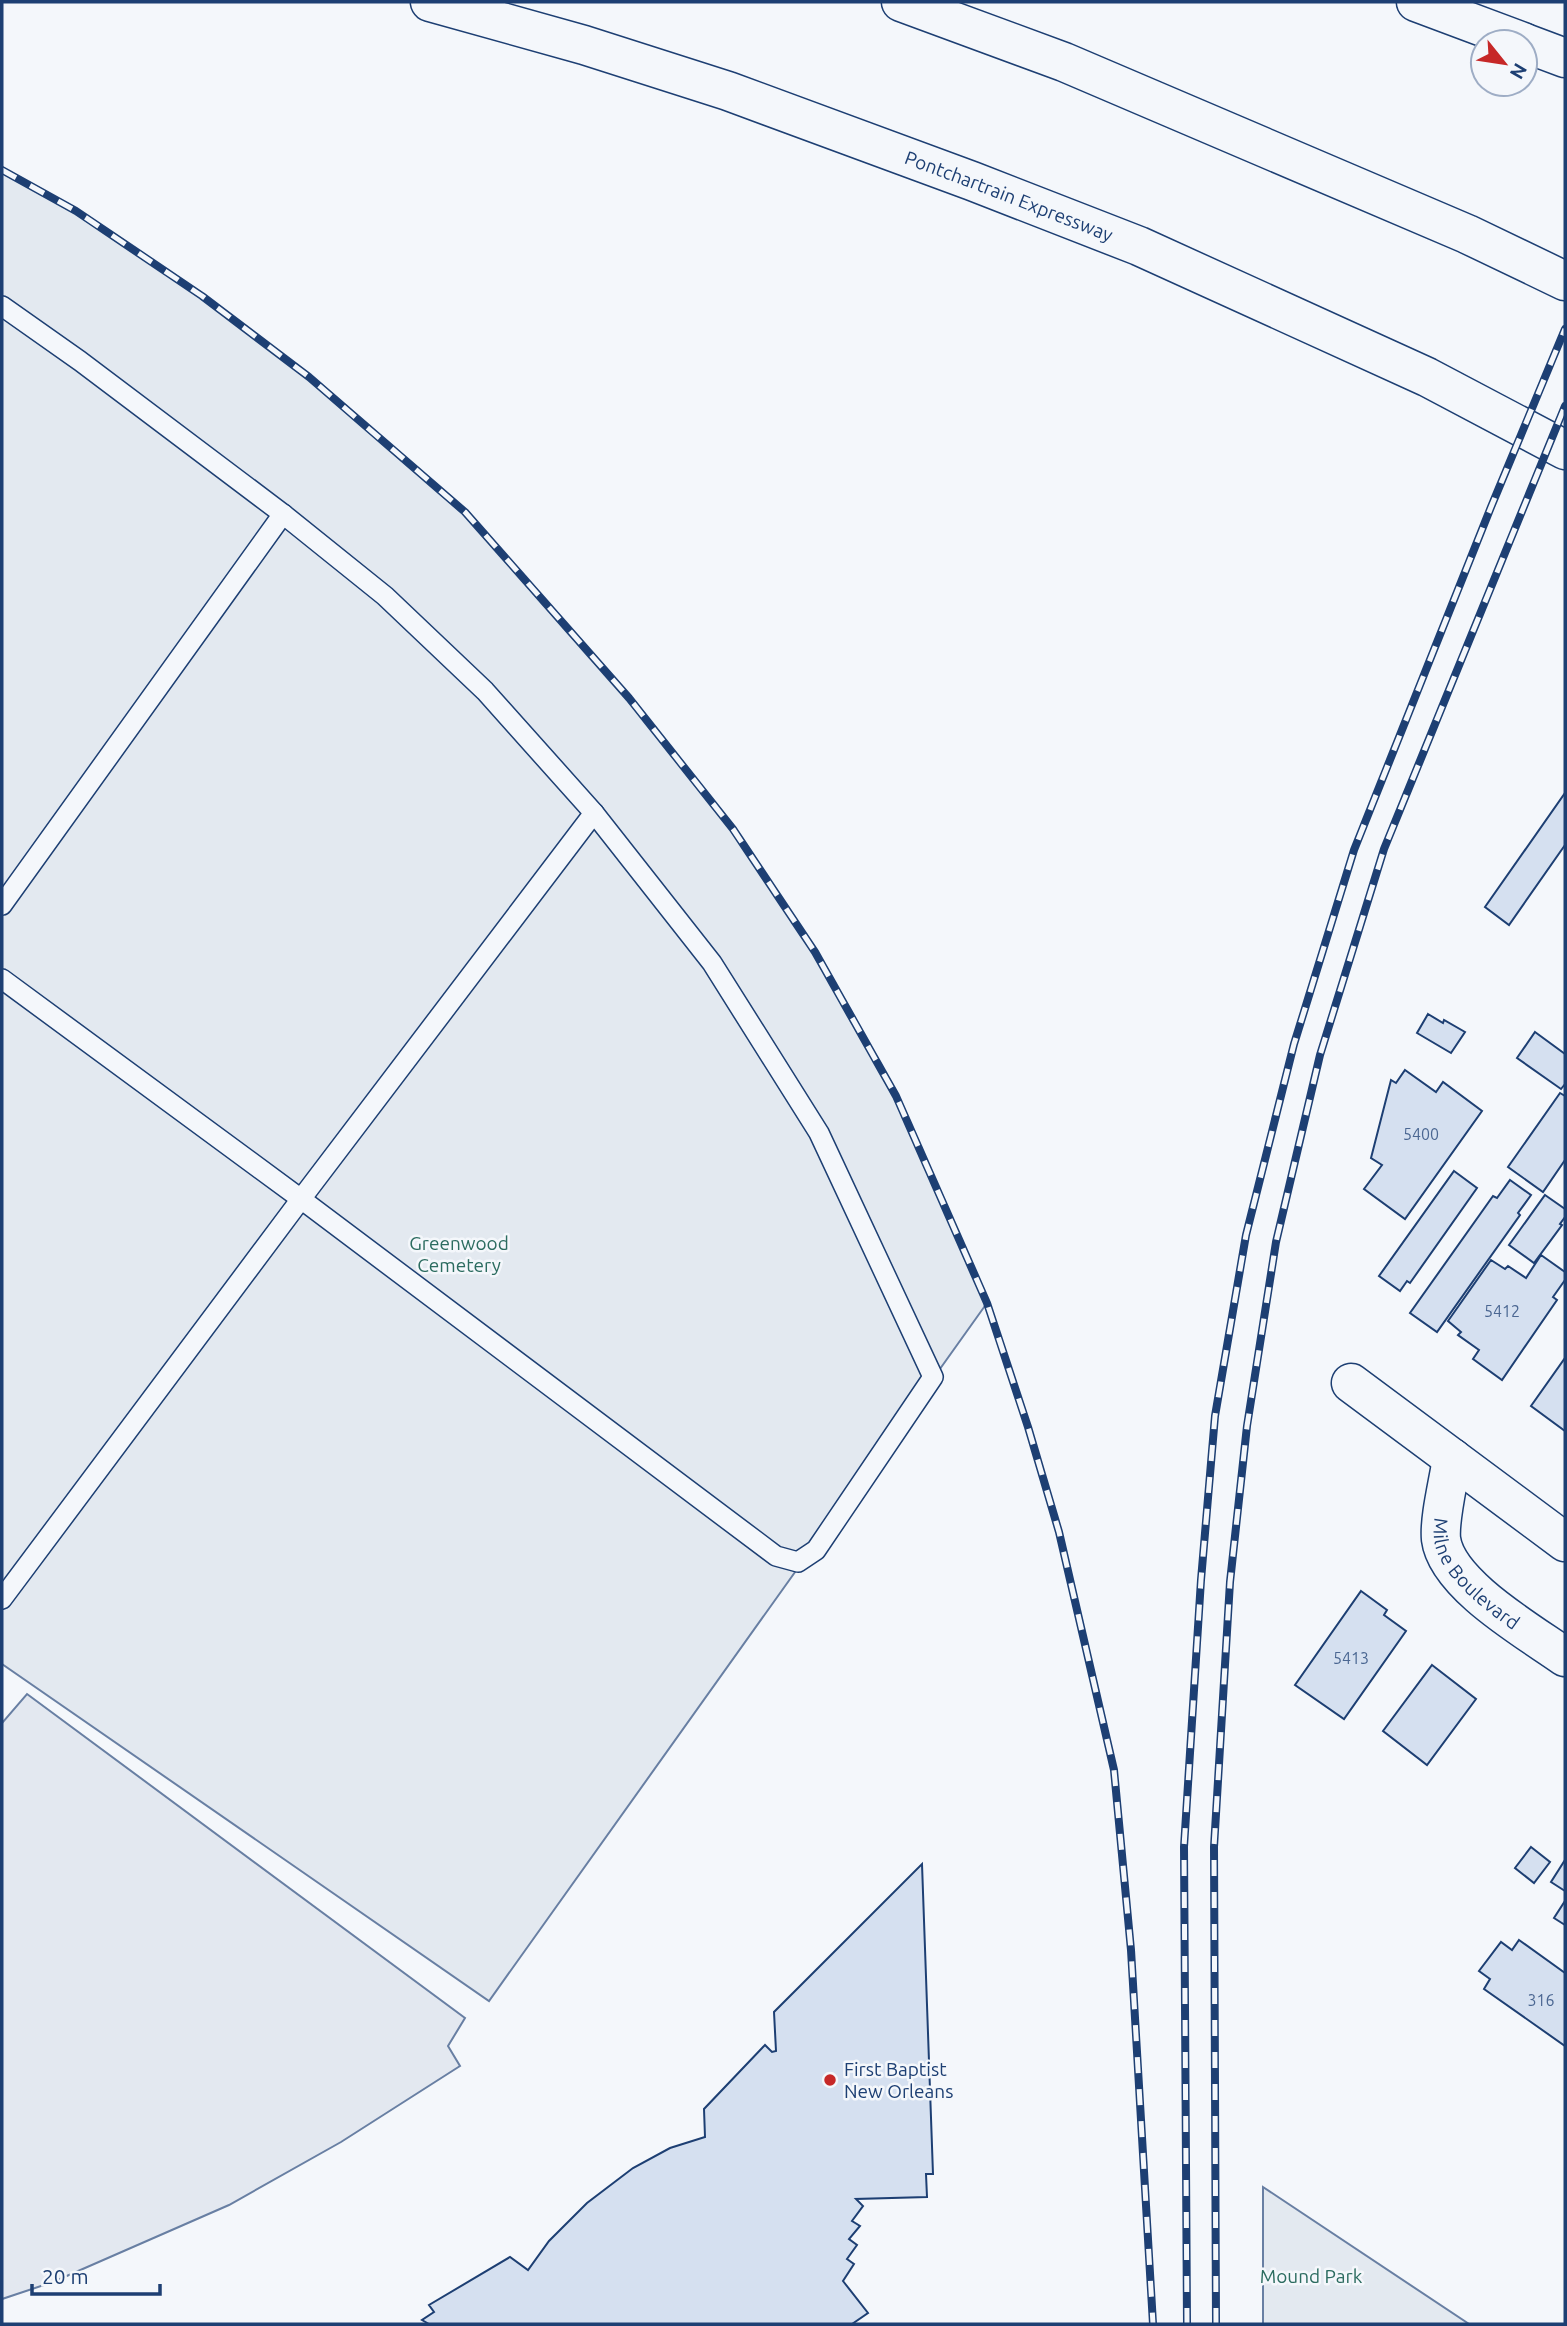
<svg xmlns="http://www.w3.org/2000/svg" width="1567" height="2326" font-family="Ubuntu,sans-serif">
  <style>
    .green { fill: #e3e9f0; stroke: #687fa3; stroke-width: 2 }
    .parking { fill: #e3e8f0; stroke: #687fa3; stroke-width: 2 }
    .building { fill: #d5e0f0; stroke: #1d3f73; stroke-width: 2 }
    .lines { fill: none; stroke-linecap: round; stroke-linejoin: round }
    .service-casing { stroke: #1d3f73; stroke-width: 22 }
    .minor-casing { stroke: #1d3f73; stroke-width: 41 }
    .motorway-casing { stroke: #1d3f73; stroke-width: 41 }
    .service { stroke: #f4f7fb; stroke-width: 19 }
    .minor { stroke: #f4f7fb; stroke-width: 38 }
    .motorway { stroke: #f4f7fb; stroke-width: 38 }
    .rail-casing { stroke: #1d3f73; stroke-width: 8 }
    .rail { stroke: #f4f7fb; stroke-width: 5; stroke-dasharray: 16; stroke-linecap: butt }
    .poi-dot { fill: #c62828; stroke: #f4f7fb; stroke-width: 2.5 }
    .labels { text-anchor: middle; stroke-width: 5; stroke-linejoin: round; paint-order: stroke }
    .number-label { font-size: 16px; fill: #4b6792 }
    .street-label { font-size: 19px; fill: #1d3f73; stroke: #f4f7fb }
    .park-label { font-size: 19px; fill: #2c6c60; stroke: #f4f7fb }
    .poi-label { font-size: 19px; fill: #1d3f73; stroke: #f4f7fb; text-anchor: start }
  </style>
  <rect width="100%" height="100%" fill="#f4f7fb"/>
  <g class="green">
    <polygon points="2,170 76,211 202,296 309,377 465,512 629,698 733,829 815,952 896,1096 987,1303 489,2001 2,1664"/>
    <polygon points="1263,2187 1469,2324 1263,2324"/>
  </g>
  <polygon class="parking" points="27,1694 465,2018 448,2046 460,2066 341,2142 229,2205 53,2282 2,2299 2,1723"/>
  <g class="building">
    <polygon points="1565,793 1565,845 1509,925 1485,907"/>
    <polygon points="1428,1014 1443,1023 1444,1020 1465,1032 1451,1053 1417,1033"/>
    <polygon points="1535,1032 1565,1054 1565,1084 1561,1089 1517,1058"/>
    <polygon points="1405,1070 1436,1092 1443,1082 1482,1111 1405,1219 1364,1189 1382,1165 1371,1158 1391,1080 1396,1083"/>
    <polygon points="1560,1093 1565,1096 1565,1160 1543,1192 1508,1167"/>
    <polygon points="1454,1171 1477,1188 1410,1283 1407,1281 1400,1291 1379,1276"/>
    <polygon points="1510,1180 1531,1195 1518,1213 1520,1215 1437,1332 1410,1313 1493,1196 1497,1198"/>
    <polygon points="1545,1195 1565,1209 1565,1217 1560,1224 1562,1225 1534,1263 1509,1245"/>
    <polygon points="1541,1255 1565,1272 1565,1280 1553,1297 1557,1300 1502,1380 1473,1359 1479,1350 1458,1335 1461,1332 1448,1321 1491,1260 1505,1269 1508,1266 1526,1278"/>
    <polygon points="1565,1358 1565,1431 1531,1406"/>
    <polygon points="1361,1591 1387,1610 1384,1615 1406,1631 1344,1719 1295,1685"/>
    <polygon points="1432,1665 1476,1699 1427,1765 1383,1731"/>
    <polygon points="1531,1847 1550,1862 1534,1883 1515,1868"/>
    <polygon points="1565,1860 1565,1891 1551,1882"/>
    <polygon points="922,1864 933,2174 926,2174 927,2197 856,2199 863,2206 852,2221 860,2226 849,2239 857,2245 847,2259 854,2264 843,2281 868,2313 852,2324 429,2324 422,2320 434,2312 429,2305 510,2257 528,2270 549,2241 587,2203 633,2168 670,2148 705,2137 704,2109 765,2045 772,2052 776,2051 774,2012"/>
    <polygon points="1565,1901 1565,1925 1554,1918"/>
    <polygon points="1519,1940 1565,1973 1565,2046 1484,1989 1490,1979 1479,1971 1501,1942 1512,1950"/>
  </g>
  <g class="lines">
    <g class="service-casing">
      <g id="service">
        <polyline points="2,306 80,361 283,514 385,596 485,691 594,813 712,963 819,1133 933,1377 816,1550 798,1562 776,1556 301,1199 2,979"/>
        <polyline points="2,905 283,514"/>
        <polyline points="2,1599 301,1199 594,813"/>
      </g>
    </g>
    <g class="minor-casing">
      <g id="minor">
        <polyline points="1416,2 1523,42"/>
        <polyline points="1525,43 1565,58"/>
        <polyline points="1351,1383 1565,1542"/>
        <path id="s1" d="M1452,1458C1449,1480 1439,1518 1441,1539C1447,1585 1530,1632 1565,1657"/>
      </g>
    </g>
    <g class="motorway-casing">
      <g id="motorway">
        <path id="s2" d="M430,2L584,45L728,91L972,181L1139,246L1427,377L1565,450"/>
        <polyline points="901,2 1064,62 1467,234 1565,281"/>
      </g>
    </g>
    <use href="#service" class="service"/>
    <use href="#minor" class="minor"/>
    <use href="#motorway" class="motorway"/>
    <g class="rail-casing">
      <g id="rail">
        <polyline points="2,170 76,211 202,296 309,377 465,512 629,698 733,829 815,952 896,1096 987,1303 1028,1427 1059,1532 1114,1770 1131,1950 1153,2324"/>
        <polyline points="1187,2324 1184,1847 1201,1580 1215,1416 1246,1235 1294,1044 1354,850 1491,507 1565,329"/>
        <polyline points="1216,2324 1214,1847 1230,1582 1247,1426 1276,1242 1320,1055 1384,849 1565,406"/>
      </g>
    </g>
    <use href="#rail" class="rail"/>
  </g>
  <circle class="poi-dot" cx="830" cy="2080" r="7"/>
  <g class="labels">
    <g class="number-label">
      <text x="1421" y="1140">5400</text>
      <text x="1502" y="1317">5412</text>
      <text x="1351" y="1664">5413</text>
      <text x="1541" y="2006">316</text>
    </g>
    <g class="street-label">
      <text dy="7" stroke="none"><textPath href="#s2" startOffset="611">Pontchartrain Expressway</textPath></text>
      <text dy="7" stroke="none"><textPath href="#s1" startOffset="130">Milne Boulevard</textPath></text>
    </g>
    <g class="park-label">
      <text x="459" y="1250">Greenwood<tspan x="459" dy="22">Cemetery</tspan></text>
      <text x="1311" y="2283">Mound Park</text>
    </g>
    <g class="poi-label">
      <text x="844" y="2076">First Baptist<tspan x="844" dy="22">New Orleans</tspan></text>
    </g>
  </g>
  <rect width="1567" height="2326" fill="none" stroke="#1d3f73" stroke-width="7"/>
  <g transform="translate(1504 63) rotate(120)"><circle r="33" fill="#f4f7fb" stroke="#9eadc5" stroke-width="2"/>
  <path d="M0-5L12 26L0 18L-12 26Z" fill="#c62828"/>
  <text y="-10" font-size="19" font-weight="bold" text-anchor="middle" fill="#1d3f73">N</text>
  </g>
  <path d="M32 2284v10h128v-10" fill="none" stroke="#1d3f73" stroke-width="3.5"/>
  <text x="42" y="2284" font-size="21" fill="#1d3f73" stroke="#f4f7fb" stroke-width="5" paint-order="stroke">20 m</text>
</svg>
